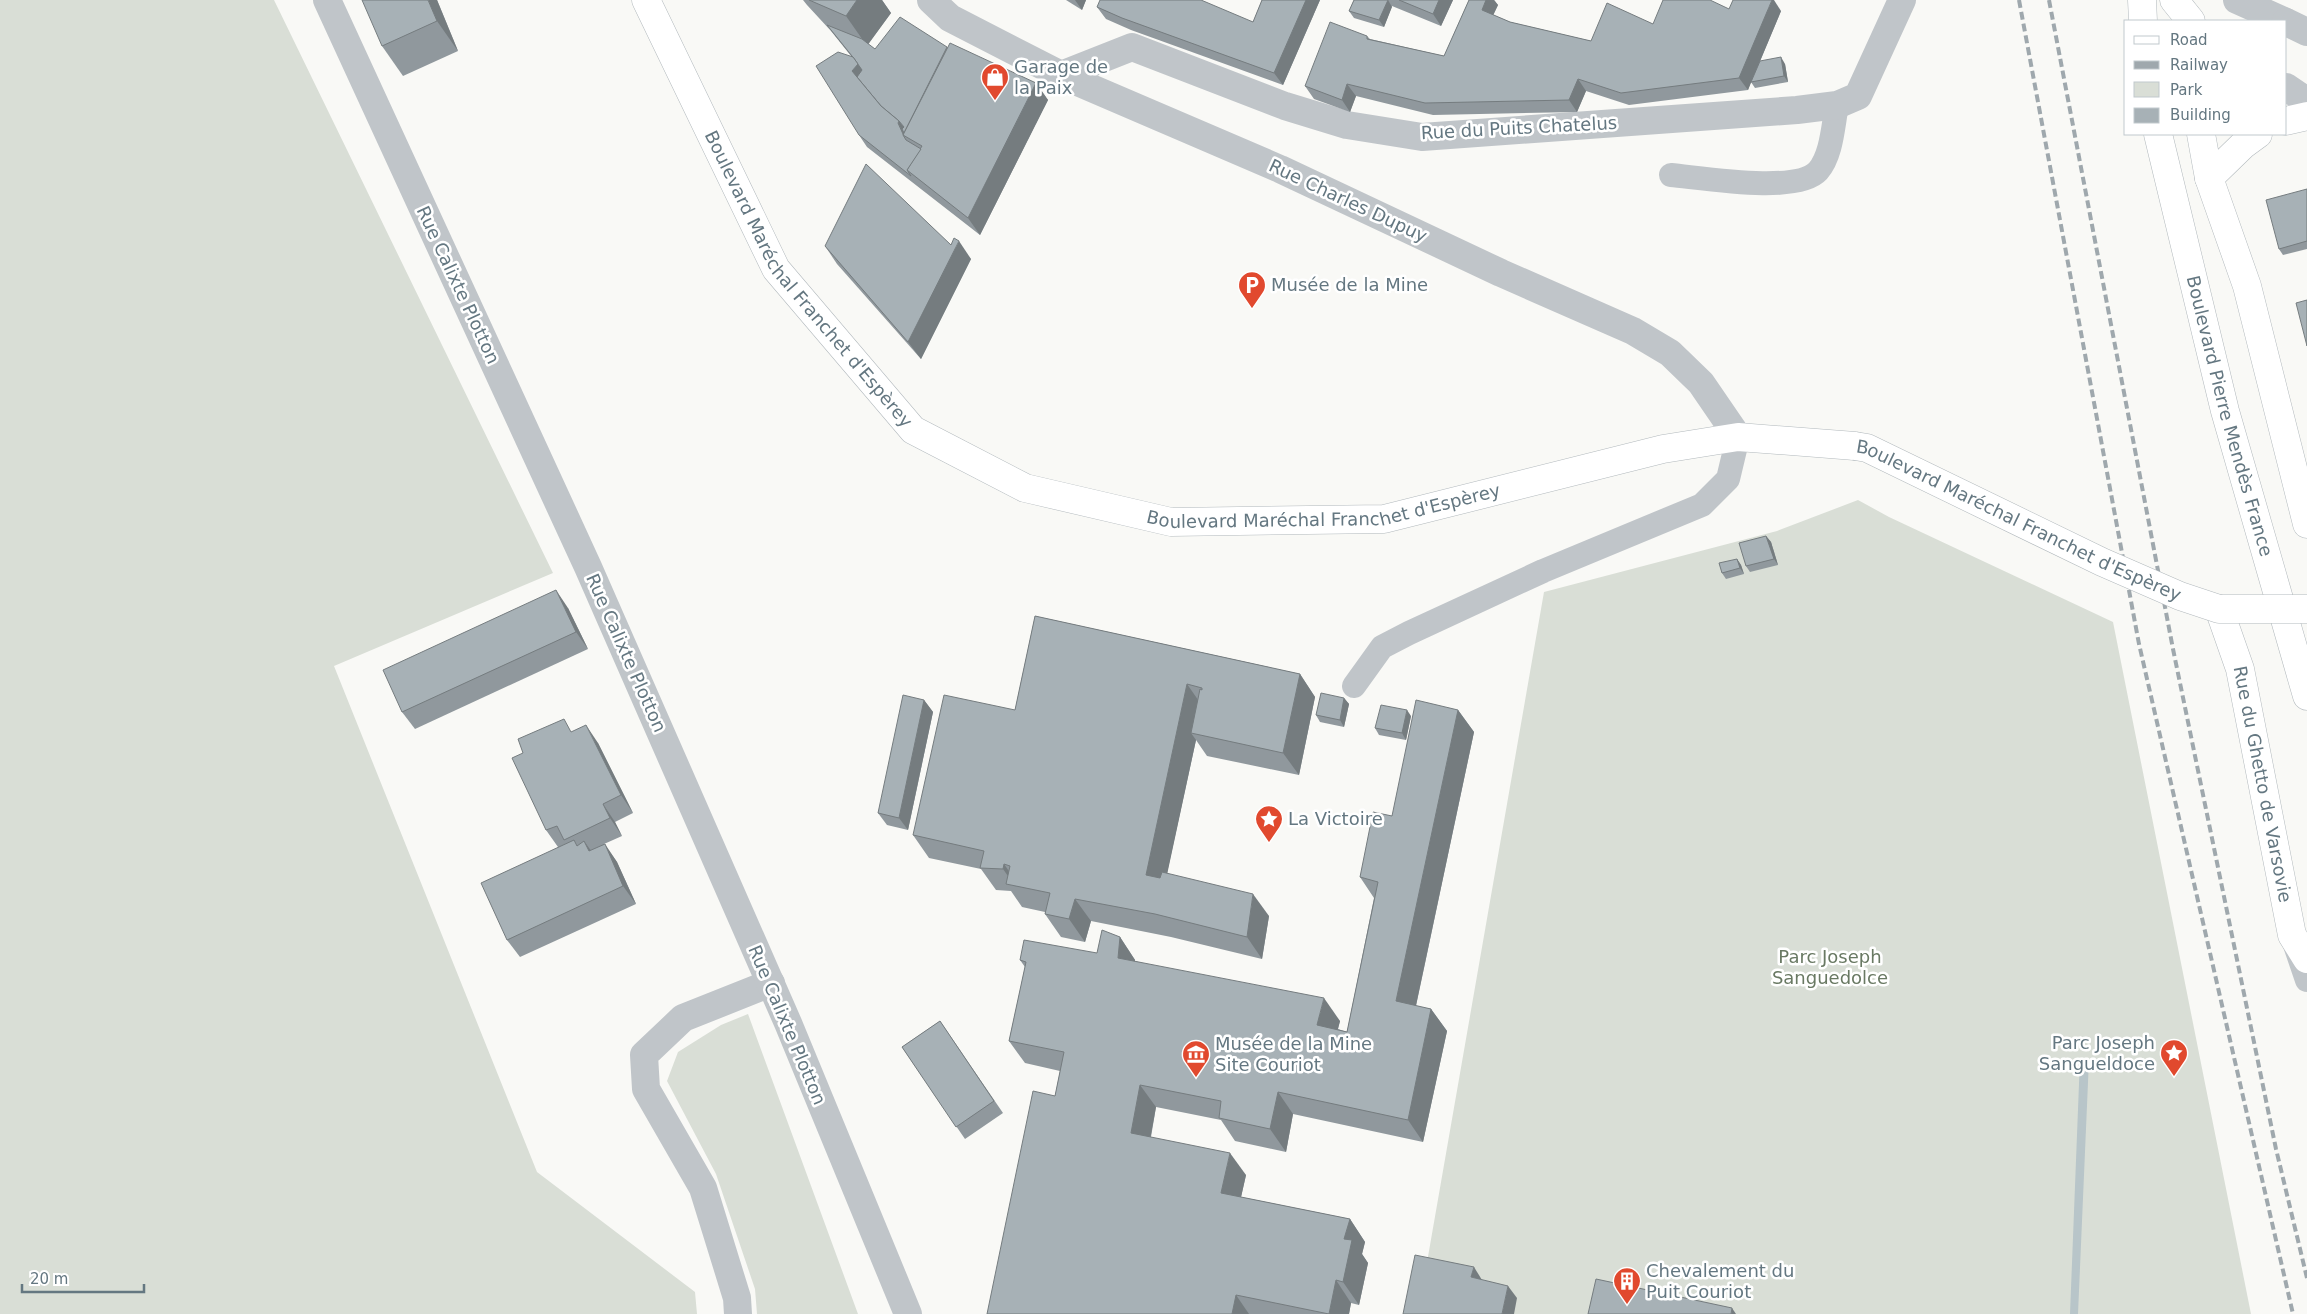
<svg xmlns="http://www.w3.org/2000/svg" width="2307" height="1314" font-family="'DejaVu Sans',sans-serif">
  <style>
    .green { fill: #d9ded6 }
    .water { fill: #b8c5c9 }
    .lines { fill: none; stroke-linecap: round; stroke-linejoin: round }
    .secondary-casing { stroke: #b2b9bd; stroke-width: 29 }
    .service { stroke: #c0c5c9; stroke-width: 24 }
    .minor { stroke: #c0c5c9; stroke-width: 28 }
    .tertiary { stroke: #c0c5c9; stroke-width: 28 }
    .secondary { stroke: #fff; stroke-width: 28 }
    .rail { stroke: #9fa8ad; stroke-width: 4; stroke-dasharray: 8 4; stroke-linecap: butt }
    .secondary-bridge-casing { stroke: #b2b9bd; stroke-width: 29; stroke-linecap: butt }
    .secondary-bridge { stroke: #fff; stroke-width: 28 }
    .wall { fill: #90989d }
    .shaded-wall { fill: #757c7f }
    .building { fill: #a7b1b6; stroke: #757c7f }
    .labels { text-anchor: middle; stroke-width: 5; stroke-linejoin: round; paint-order: stroke }
    .poi-label { font-size: 18px; fill: #647781; stroke: #fff; text-anchor: start }
    .street-label { font-size: 18px; fill: #647781; stroke: #fff }
    .park-label { font-size: 18px; fill: #697963; stroke: #fff }
  </style>
  <rect width="100%" height="100%" fill="#f9f9f6"/>
  <g class="green">
    <polygon points="0,0 274,0 553,573 334,666 537,1172 695,1292 697,1314 0,1314"/>
    <polygon points="1858,500 1889,517 2113,622 2251,1314 1418,1314 1544,592 1777,531"/>
    <polygon points="748,1014 858,1314 757,1314 755,1289 716,1174 667,1081 678,1052 721,1025"/>
  </g>
  <polygon class="water" points="2080,1058 2089,1059 2078,1314 2070,1314"/>
  <g class="lines">
    <g class="secondary-casing">
      <g id="secondary">
        <path id="s1" d="M646,0L776,269L913,430L1025,488L1171,522L1384,519L1663,449L1738,437L1855,446"/>
        <polyline points="2142,0 2143,21"/>
        <polyline points="2174,0 2191,21"/>
        <polyline points="2286,121 2307,116"/>
        <path id="s2" d="M2158,134L2225,411L2307,696"/>
        <polyline points="2201,134 2209,178 2247,286 2307,524"/>
        <polyline points="2209,178 2243,145 2258,134"/>
        <path id="s3" d="M2219,609L2240,669L2292,935L2307,959"/>
      </g>
    </g>
    <g class="service">
      <path d="M1671,175C1703,178 1797,194 1818,171C1832,155 1833,125 1837,105"/>
      <polyline points="1354,686 1382,647 1409,633 1543,571 1702,505 1728,479 1738,437"/>
      <polyline points="2294,942 2307,980"/>
    </g>
    <g class="minor">
      <polyline points="931,0 950,18 1061,75 1280,169 1501,273 1633,331 1670,353 1701,383 1738,437"/>
      <polyline points="2237,0 2284,21"/>
      <polyline points="2286,22 2307,32"/>
      <polyline points="1061,75 1132,47 1285,106 1347,125 1422,137 1797,110 1837,105 1858,96 1902,0"/>
      <polyline points="2286,87 2307,101"/>
      <polyline points="738,1314 737,1298 703,1188 646,1089 644,1055 683,1018 771,983"/>
    </g>
    <polyline class="tertiary" points="327,0 588,567 788,1023 908,1314"/>
    <use href="#secondary" class="secondary"/>
    <g class="rail">
      <polyline points="2019,0 2139,644 2293,1314"/>
      <polyline points="2049,0 2173,649 2276,1149 2307,1278"/>
    </g>
    <g class="secondary-bridge-casing">
      <g id="secondary-bridge">
        <path id="s4" d="M1855,446L1867,448L2102,562L2180,596L2219,609H2307"/>
      </g>
    </g>
    <use href="#secondary-bridge" class="secondary-bridge"/>
  </g>
  <g class="wall">
    <polygon points="437,0 458,51 403,76 382,46"/>
    <polygon points="803,0 882,0 891,13 868,44 875,49 947,47 1036,83 1048,100 980,235 867,147 859,135 851,56 831,31 807,5"/>
    <polygon points="1066,0 1086,0 1082,10"/>
    <polygon points="1262,0 1320,0 1283,85 1131,30 1106,19 1097,7 1253,22"/>
    <polygon points="1354,0 1453,0 1441,26 1392,6 1384,27 1354,18 1349,11"/>
    <polygon points="1469,0 1494,0 1498,5 1493,15 1510,22 1591,41 1653,24 1729,9 1781,11 1760,61 1785,64 1788,82 1755,88 1751,82 1751,81 1748,90 1629,105 1586,91 1577,112 1433,115 1356,96 1350,112 1314,99 1305,86 1367,36 1370,39 1444,56"/>
    <polygon points="2307,189 2307,249 2283,255 2279,249"/>
    <polygon points="951,245 971,259 921,359 837,264 825,246"/>
    <polygon points="1766,536 1771,542 1778,565 1750,572 1746,566"/>
    <polygon points="1737,559 1741,565 1744,574 1726,579 1722,573"/>
    <polygon points="568,608 588,649 415,729 402,712"/>
    <polygon points="1035,616 1300,674 1315,697 1299,775 1207,756 1196,740 1167,873 1269,916 1262,959 1171,937 1091,921 1085,942 1061,937 1045,914 1045,912 1022,907 1011,891 996,890 981,869 929,858 913,835 1015,710"/>
    <polygon points="1344,698 1349,704 1344,727 1320,722 1316,715"/>
    <polygon points="924,700 933,712 908,830 887,825 878,813"/>
    <polygon points="1458,710 1474,732 1416,1006 1431,1009 1447,1031 1423,1142 1293,1114 1286,1152 1235,1141 1221,1120 1156,1107 1151,1137 1246,1175 1241,1197 1350,1219 1365,1242 1362,1254 1368,1263 1359,1305 1351,1303 1349,1314 987,1314 1055,1096 1060,1071 1025,1063 1009,1041 1025,967 1020,960 1097,953 1120,937 1135,960 1135,961 1340,1021 1338,1029 1347,1032 1374,898 1360,877 1392,816"/>
    <polygon points="1411,716 1406,740 1379,735 1375,728"/>
    <polygon points="573,732 598,743 633,813 615,822 622,836 604,844 617,862 636,904 520,957 507,940 558,847 546,830 523,753"/>
    <polygon points="940,1021 1003,1113 965,1139 902,1047"/>
  </g>
  <g class="shaded-wall">
    <polygon points="428,0 437,0 458,51 437,21"/>
    <polygon points="857,0 882,0 891,13 867,46 846,16"/>
    <polygon points="1075,0 1086,0 1082,10"/>
    <polygon points="1306,0 1320,0 1283,85 1274,73"/>
    <polygon points="1388,0 1392,7 1384,27 1379,20"/>
    <polygon points="1439,0 1453,0 1441,26 1433,14"/>
    <polygon points="1486,0 1494,0 1498,5 1490,22 1482,10"/>
    <polygon points="1772,0 1774,0 1781,11 1748,90 1739,78"/>
    <polygon points="1781,57 1785,64 1788,82 1784,76"/>
    <polygon points="858,64 867,76 861,83 852,71"/>
    <polygon points="1578,79 1586,91 1577,112 1569,100"/>
    <polygon points="1036,83 1048,100 980,235 968,218"/>
    <polygon points="1347,84 1356,96 1350,112 1342,100"/>
    <polygon points="899,121 908,133 904,135 898,123"/>
    <polygon points="959,241 971,259 921,359 908,342"/>
    <polygon points="1766,536 1771,542 1778,565 1774,559"/>
    <polygon points="1737,559 1741,565 1744,574 1740,568"/>
    <polygon points="556,590 568,608 588,649 576,632"/>
    <polygon points="1300,674 1315,697 1299,775 1283,753"/>
    <polygon points="1187,684 1203,707 1191,733 1196,740 1162,898 1146,875"/>
    <polygon points="1344,698 1349,704 1344,727 1340,720"/>
    <polygon points="924,700 933,712 908,830 899,818"/>
    <polygon points="1407,710 1411,716 1406,740 1402,733"/>
    <polygon points="1458,710 1474,732 1412,1024 1396,1001"/>
    <polygon points="586,725 598,743 633,813 621,795"/>
    <polygon points="603,804 615,822 622,836 610,818"/>
    <polygon points="584,841 597,859 589,851"/>
    <polygon points="605,844 617,862 636,904 623,886"/>
    <polygon points="1004,864 1020,887 1015,886 1003,869"/>
    <polygon points="1253,894 1269,916 1262,959 1247,937"/>
    <polygon points="1075,899 1091,921 1085,942 1069,919"/>
    <polygon points="1120,937 1135,960 1133,980 1118,958"/>
    <polygon points="1324,998 1340,1021 1333,1047 1317,1025"/>
    <polygon points="1431,1009 1447,1031 1423,1142 1408,1120"/>
    <polygon points="1140,1085 1156,1107 1147,1156 1131,1133"/>
    <polygon points="1278,1092 1293,1114 1286,1152 1270,1129"/>
    <polygon points="1230,1153 1246,1175 1237,1215 1221,1193"/>
    <polygon points="1350,1219 1365,1242 1362,1254 1368,1263 1359,1305 1343,1282 1344,1239"/>
    <polygon points="1474,1267 1482,1280 1471,1277"/>
    <polygon points="1336,1280 1351,1303 1349,1314 1329,1314"/>
    <polygon points="1508,1286 1517,1298 1514,1314 1502,1314"/>
    <polygon points="1236,1295 1249,1314 1232,1314"/>
    <polygon points="1732,1308 1736,1314 1731,1314"/>
  </g>
  <g class="building">
    <polygon points="362,0 428,0 437,21 382,46"/>
    <polygon points="809,0 857,0 846,16"/>
    <polygon points="1100,0 1201,0 1253,22 1262,0 1306,0 1274,73 1122,18 1097,7"/>
    <polygon points="1354,0 1388,0 1379,20 1349,11"/>
    <polygon points="1399,0 1439,0 1433,14"/>
    <polygon points="1469,0 1486,0 1482,10 1510,22 1591,41 1607,3 1653,24 1663,0 1710,0 1729,9 1733,0 1772,0 1739,78 1621,93 1578,79 1569,100 1425,103 1347,84 1342,100 1305,86 1330,22 1367,36 1367,39 1444,56"/>
    <polygon points="900,17 947,47 904,133 902,129 904,127 899,121 881,106 857,77 862,70 853,57 852,56 827,25 862,39 875,49"/>
    <polygon points="950,43 1036,83 968,218 907,170 922,146 903,135"/>
    <polygon points="838,52 853,57 858,64 852,71 881,106 899,121 898,123 903,134 903,135 906,140 921,149 907,170 911,176 859,135 816,66"/>
    <polygon points="1781,57 1784,76 1751,82 1760,61"/>
    <polygon points="866,164 951,245 954,238 959,241 908,342 825,246"/>
    <polygon points="2307,189 2307,241 2279,249 2266,200"/>
    <polygon points="2307,300 2307,346 2296,303"/>
    <polygon points="1766,536 1774,559 1746,566 1739,543"/>
    <polygon points="1737,559 1740,568 1722,573 1719,563"/>
    <polygon points="556,590 576,632 402,712 383,670"/>
    <polygon points="1035,616 1300,674 1283,753 1191,733 1200,689 1202,690 1202,688 1187,684 1146,875 1160,878 1162,872 1253,894 1247,937 1155,914 1075,899 1069,919 1045,914 1050,893 1006,884 1010,866 1004,864 1003,869 980,868 984,851 913,835 944,695 1015,710"/>
    <polygon points="1321,693 1344,698 1340,720 1316,715"/>
    <polygon points="903,695 924,700 899,818 878,813"/>
    <polygon points="1416,700 1458,710 1396,1001 1431,1009 1408,1120 1278,1092 1270,1129 1219,1118 1221,1101 1140,1085 1131,1133 1230,1153 1221,1193 1350,1219 1344,1239 1352,1240 1343,1282 1336,1280 1329,1314 1236,1295 1232,1314 987,1314 1033,1091 1055,1096 1064,1052 1009,1041 1026,962 1020,960 1024,940 1097,953 1102,930 1120,937 1118,958 1324,998 1317,1025 1347,1032 1378,882 1360,877 1373,812 1392,816"/>
    <polygon points="1381,705 1407,710 1402,733 1375,728"/>
    <polygon points="564,719 571,732 586,725 621,795 603,804 610,818 564,840 557,826 546,830 512,758 523,753 518,739"/>
    <polygon points="574,840 577,846 584,841 589,851 605,844 623,886 507,940 481,883"/>
    <polygon points="940,1021 994,1101 956,1127 902,1047"/>
    <polygon points="1415,1255 1474,1267 1471,1277 1508,1286 1502,1314 1403,1314"/>
    <polygon points="1596,1279 1732,1308 1731,1314 1588,1314"/>
  </g>
  <defs>
    <g id="shop-pin" transform="scale(1.4375)"><path d="M0 17L-7.5 6A9.5 9.5 0 1 1 7.5 6Z" fill="#e1492e" stroke="#fff"/><path d="M-5-2.5h2.3a2.7 3.5 0 0 1 5.4 0H5L5.5 6h-11ZM-1.5-2.5h3a1.5 2.3 0 0 0-3 0Z" fill="#fff"/></g>
    <g id="parking-pin" transform="scale(1.4375)"><path d="M0 17L-7.5 6A9.5 9.5 0 1 1 7.5 6Z" fill="#e1492e" stroke="#fff"/><path d="M-3.5-5.5H1a3.5 3.5 0 0 1 0 7H-1V5.5H-3.5ZM-1-3.4V-.6H.8a1.4 1.4 0 0 0 0-2.8Z" fill="#fff"/></g>
    <g id="sight-pin" transform="scale(1.4375)"><path d="M0 17L-7.5 6A9.5 9.5 0 1 1 7.5 6Z" fill="#e1492e" stroke="#fff"/><path d="M0-6L1.8-2.2L6-1.7L2.9 1.2L3.7 5.4L0 3.3L-3.7 5.4L-2.9 1.2L-6-1.7L-1.8-2.2Z" fill="#fff"/></g>
    <g id="museum-pin" transform="scale(1.4375)"><path d="M0 17L-7.5 6A9.5 9.5 0 1 1 7.5 6Z" fill="#e1492e" stroke="#fff"/><path d="M0-6L6-3V-2H-6V-3ZM-5-1h2V3h-2ZM-1-1h2V3h-2ZM3-1h2V3H3ZM-6 4H6V6H-6Z" fill="#fff"/></g>
    <g id="building-pin" transform="scale(1.4375)"><path d="M0 17L-7.5 6A9.5 9.5 0 1 1 7.5 6Z" fill="#e1492e" stroke="#fff"/><path d="M-4-6H4V6H1V3H-1V6H-4ZM-2.5-4.3h1.7v1.8h-1.7ZM.8-4.3h1.7v1.8H.8ZM-2.5-1h1.7V.8h-1.7ZM.8-1h1.7V.8H.8Z" fill="#fff"/></g>
  </defs>
  <g fill-rule="evenodd">
    <use href="#shop-pin" x="995" y="77"/>
    <use href="#parking-pin" x="1252" y="285"/>
    <use href="#sight-pin" x="1269" y="819"/>
    <use href="#sight-pin" x="2174" y="1053"/>
    <use href="#museum-pin" x="1196" y="1054"/>
    <use href="#building-pin" x="1627" y="1281"/>
  </g>
  <g class="labels">
    <g class="poi-label">
      <text x="1014" y="73">Garage de<tspan x="1014" dy="21">la Paix</tspan></text>
      <text x="1271" y="291">Musée de la Mine</text>
      <text x="1288" y="825">La Victoire</text>
      <text x="2155" y="1049" text-anchor="end">Parc Joseph<tspan x="2155" dy="21">Sangueldoce</tspan></text>
      <text x="1215" y="1050">Musée de la Mine<tspan x="1215" dy="21">Site Couriot</tspan></text>
      <text x="1646" y="1277">Chevalement du<tspan x="1646" dy="21">Puit Couriot</tspan></text>
    </g>
    <g class="street-label">
      <text transform="translate(1519 128) rotate(-3)" y="6">Rue du Puits Chatelus</text>
      <text transform="translate(1348 201) rotate(25)" y="6">Rue Charles Dupuy</text>
      <text dy="6" stroke="none"><textPath href="#s1" startOffset="325">Boulevard Maréchal Franchet d'Espèrey</textPath></text>
      <text transform="translate(458 285) rotate(65)" y="6">Rue Calixte Plotton</text>
      <text dy="6" stroke="none"><textPath href="#s2" startOffset="291">Boulevard Pierre Mendès France</textPath></text>
      <text dy="6" stroke="none"><textPath href="#s1" startOffset="940">Boulevard Maréchal Franchet d'Espèrey</textPath></text>
      <text dy="6" stroke="none"><textPath href="#s4" startOffset="180">Boulevard Maréchal Franchet d'Espèrey</textPath></text>
      <text transform="translate(626 653) rotate(66)" y="6">Rue Calixte Plotton</text>
      <text dy="6" stroke="none"><textPath href="#s3" startOffset="181">Rue du Ghetto de Varsovie</textPath></text>
      <text transform="translate(787 1025) rotate(67)" y="6">Rue Calixte Plotton</text>
    </g>
    <g class="park-label">
      <text x="1830" y="963">Parc Joseph<tspan x="1830" dy="21">Sanguedolce</tspan></text>
    </g>
  </g>
  <rect x="2124" y="20" width="162" height="115" fill="#ffffff" stroke="#c1c9cd"/>
  <rect x="2134" y="36" width="25" height="8" fill="#ffffff" stroke="#c1c9cd"/>
  <text x="2170" y="45" font-size="15" fill="#647781">Road</text>
  <rect x="2134" y="61" width="25" height="8" fill="#9fa8ad" stroke="#c1c9cd"/>
  <text x="2170" y="70" font-size="15" fill="#647781">Railway</text>
  <rect x="2134" y="82" width="25" height="15" fill="#d9ded6" stroke="#c1c9cd"/>
  <text x="2170" y="95" font-size="15" fill="#647781">Park</text>
  <rect x="2134" y="108" width="25" height="15" fill="#a7b1b6" stroke="#c1c9cd"/>
  <text x="2170" y="120" font-size="15" fill="#647781">Building</text>
  <path d="M22 1284v8h122v-8" fill="none" stroke="#647781" stroke-width="2.5"/>
  <text x="30" y="1284" font-size="15" fill="#647781" stroke="#ffffff" stroke-width="4" paint-order="stroke">20 m</text>
</svg>
